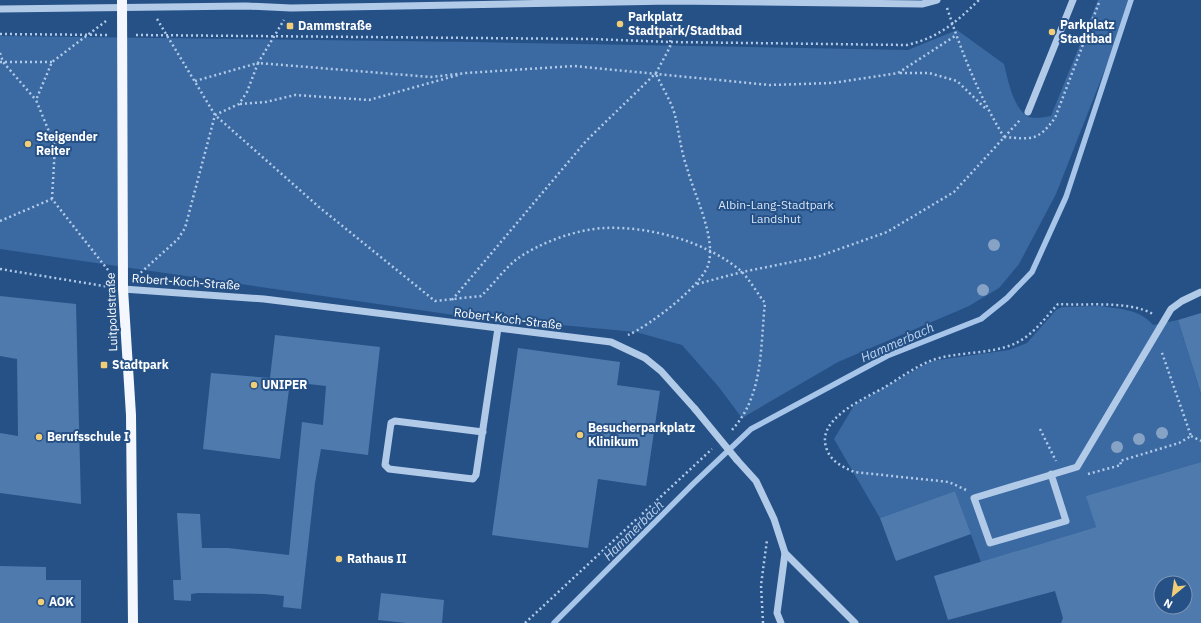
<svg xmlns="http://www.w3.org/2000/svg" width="1201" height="623" font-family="'IBM Plex Sans',sans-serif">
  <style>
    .green { fill: #3b6aa3 }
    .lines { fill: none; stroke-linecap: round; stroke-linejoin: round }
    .stream { stroke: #a6c5e9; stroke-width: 5.5 }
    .building { fill: #4f7aae; fill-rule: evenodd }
    .path { stroke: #b1cae8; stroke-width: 2.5; stroke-dasharray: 2 3; stroke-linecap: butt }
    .minor { stroke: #b1cae8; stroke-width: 7 }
    .major { stroke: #f4f8fe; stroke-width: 10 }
    .minor-bridge { stroke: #b1cae8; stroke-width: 7 }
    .tree { fill: #86a2c4 }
    .poi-dot { fill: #f1cd77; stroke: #265186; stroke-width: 1.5 }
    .labels { text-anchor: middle; stroke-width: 4; stroke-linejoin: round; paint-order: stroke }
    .poi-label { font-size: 12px; font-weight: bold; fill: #fff; stroke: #265186; text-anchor: start }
    .park-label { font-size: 12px; fill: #d5e4f6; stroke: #265186 }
    .street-label { font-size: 12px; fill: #fff; stroke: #265186 }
    .water-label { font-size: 13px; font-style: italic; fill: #bdd4f0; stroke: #265186 }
  </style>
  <rect width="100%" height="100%" fill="#265186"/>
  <g class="green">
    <path d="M1098,0H1128L1131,3L1056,194L1019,264L999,288L969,306L838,362L742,418L718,386L682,345L636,332L454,315L0,249V36L472,42L908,50L957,30L1004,64C1008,80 1013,109 1029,117C1035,119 1045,117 1051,116Z"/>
    <path d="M1100,306C1119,309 1140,309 1153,325L1178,320L1201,395V462L1087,496L1096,527L981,562L955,491L880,518L834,439L855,404L931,361L1009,350L1027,343L1056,310L1062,307Z"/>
  </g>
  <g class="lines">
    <polyline class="stream" points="554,623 694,483 751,429 887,356 981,319 1007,298 1032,272 1066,197 1131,0"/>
  </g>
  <g class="building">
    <polygon points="0,296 76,304 81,504 0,493 0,433 18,436 17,359 0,356"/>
    <polygon points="1201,313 1201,394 1178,320"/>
    <polygon points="275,335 380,347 368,455 321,449 315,483 301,609 283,607 284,596 265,594 198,593 191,594 191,601 174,600 173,580 181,580 177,513 200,514 202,548 228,548 289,555 302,422 323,425 326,386 290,382 280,459 203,449 211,373 270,378"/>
    <polygon points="518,348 620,362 617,385 660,391 646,486 598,479 588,548 492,535"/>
    <path d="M1201,462V623H1061L1063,618L1055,591L948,620L934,576L1096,527L1086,496ZM1161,583H1185V607H1161Z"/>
    <polygon points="955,491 971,534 896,561 880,518"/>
    <polygon points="0,566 46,567 46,580 81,580 81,623 0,623"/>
    <polygon points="381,593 444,600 442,623 406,623 378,620"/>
  </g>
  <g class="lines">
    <g class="path">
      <path d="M947,8C962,53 979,96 1004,137"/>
      <path d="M157,19L215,115L319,207L435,301L481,296C493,285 504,269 517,259C539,243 577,229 605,228C650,226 707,242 741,271C750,280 757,293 765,303C760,348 764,397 730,432"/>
      <polyline points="0,34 109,35"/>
      <path d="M136,35L591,39L671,42L907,45C940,37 955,23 979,0"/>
      <polyline points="0,53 3,62 36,100"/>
      <polyline points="0,62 52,62"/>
      <polyline points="900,73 929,73 957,81 986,109"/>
      <polyline points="195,81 258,63 284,20"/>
      <polyline points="240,104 266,102 295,95 369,100 458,75"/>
      <path d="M1004,137C1032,139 1037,142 1055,118L1100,0"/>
      <polyline points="52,199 55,146 36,100 52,62 106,21"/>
      <polyline points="0,221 52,199 108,270"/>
      <polyline points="0,269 110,287"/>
      <polyline points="137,276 178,239 185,228 215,115 239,104 247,92 258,63 431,77 466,73 574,66 770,85 832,83 898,73 955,36"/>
      <polyline points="697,284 742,272 817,257 887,232 954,192 1020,120"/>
      <polyline points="452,300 586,141 656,73 670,47 672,13"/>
      <path d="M628,335C649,326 705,284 709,262C715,235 694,194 687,168C681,151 679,133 675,115C671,101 662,87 656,74"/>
      <polyline points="1040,429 1056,461"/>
      <polyline points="1191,436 1201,441"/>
      <polyline points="1088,474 1121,465 1120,461 1179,443 1191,436 1161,350"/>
      <path d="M966,490L949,482L854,472C841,466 830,461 826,447C817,418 866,398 885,387C900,378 915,367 930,361C955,351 992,355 1016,343C1033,335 1046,317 1058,304C1087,306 1127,300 1153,314"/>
      <polyline points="525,623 712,449"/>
      <polyline points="763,623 761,585 767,540"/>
    </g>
    <g class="minor">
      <polyline points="0,9 246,6 291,8 672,1 922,4 937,0"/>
      <polyline points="1028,112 1073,0"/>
      <polyline points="123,289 264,299 611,342 645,358 661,371 695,409"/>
      <path d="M483,432L395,421L391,423L385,465L389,469L473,479L476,475C483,426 491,377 498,328"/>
      <polyline points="737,460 756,481 774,519 785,553 777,613 781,623"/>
      <polyline points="1051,474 1066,521 990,543 974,498 1077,467 1171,309 1182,301 1201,292"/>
      <polyline points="785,553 855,623"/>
    </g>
    <polyline class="major" points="122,0 123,289 131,415 133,623"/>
    <polyline class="minor-bridge" points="695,409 737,460"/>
  </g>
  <g class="tree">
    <circle cx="994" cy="245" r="6"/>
    <circle cx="983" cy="290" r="6"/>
    <circle cx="1162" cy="433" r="6"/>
    <circle cx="1139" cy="439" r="6"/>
    <circle cx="1117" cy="447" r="6"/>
  </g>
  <g class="poi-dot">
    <circle cx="620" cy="24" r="4"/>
    <rect x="286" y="22" width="8" height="8" rx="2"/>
    <circle cx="1052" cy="32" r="4"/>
    <circle cx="28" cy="144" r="4"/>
    <rect x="100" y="361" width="8" height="8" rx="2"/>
    <circle cx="254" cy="385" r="4"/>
    <circle cx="580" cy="435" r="4"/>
    <circle cx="39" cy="437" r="4"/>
    <circle cx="339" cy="559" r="4"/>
    <circle cx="41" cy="602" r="4"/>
  </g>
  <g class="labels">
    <g class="poi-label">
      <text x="628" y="21">Parkplatz<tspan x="628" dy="14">Stadtpark/Stadtbad</tspan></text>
      <text x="1060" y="29">Parkplatz<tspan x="1060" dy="14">Stadtbad</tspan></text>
      <text x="298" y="30">Dammstraße</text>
      <text x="36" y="141">Steigender<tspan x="36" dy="14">Reiter</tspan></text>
      <text x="112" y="369">Stadtpark</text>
      <text x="262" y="389">UNIPER</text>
      <text x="588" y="432">Besucherparkplatz<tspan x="588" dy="14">Klinikum</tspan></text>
      <text x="47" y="441">Berufsschule I</text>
      <text x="347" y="563">Rathaus II</text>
      <text x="49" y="606">AOK</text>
    </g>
    <g class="park-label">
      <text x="776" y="209">Albin-Lang-Stadtpark<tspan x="776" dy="14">Landshut</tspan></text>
    </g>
    <g class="street-label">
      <text transform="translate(186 282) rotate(4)" y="4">Robert-Koch-Straße</text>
      <text transform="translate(112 312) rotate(-92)" y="4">Luitpoldstraße</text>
      <text transform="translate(508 319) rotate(7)" y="4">Robert-Koch-Straße</text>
    </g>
    <g class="water-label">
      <text transform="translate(897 342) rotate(-24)" y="5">Hammerbach</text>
      <text transform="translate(633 530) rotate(-45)" y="5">Hammerbach</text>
    </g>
  </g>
  <g transform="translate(1173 595) rotate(209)"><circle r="19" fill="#265186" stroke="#7d97b6"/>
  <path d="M0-3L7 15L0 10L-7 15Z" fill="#f1cd77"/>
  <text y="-6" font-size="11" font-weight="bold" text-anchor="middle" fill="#ffffff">N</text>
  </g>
</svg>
